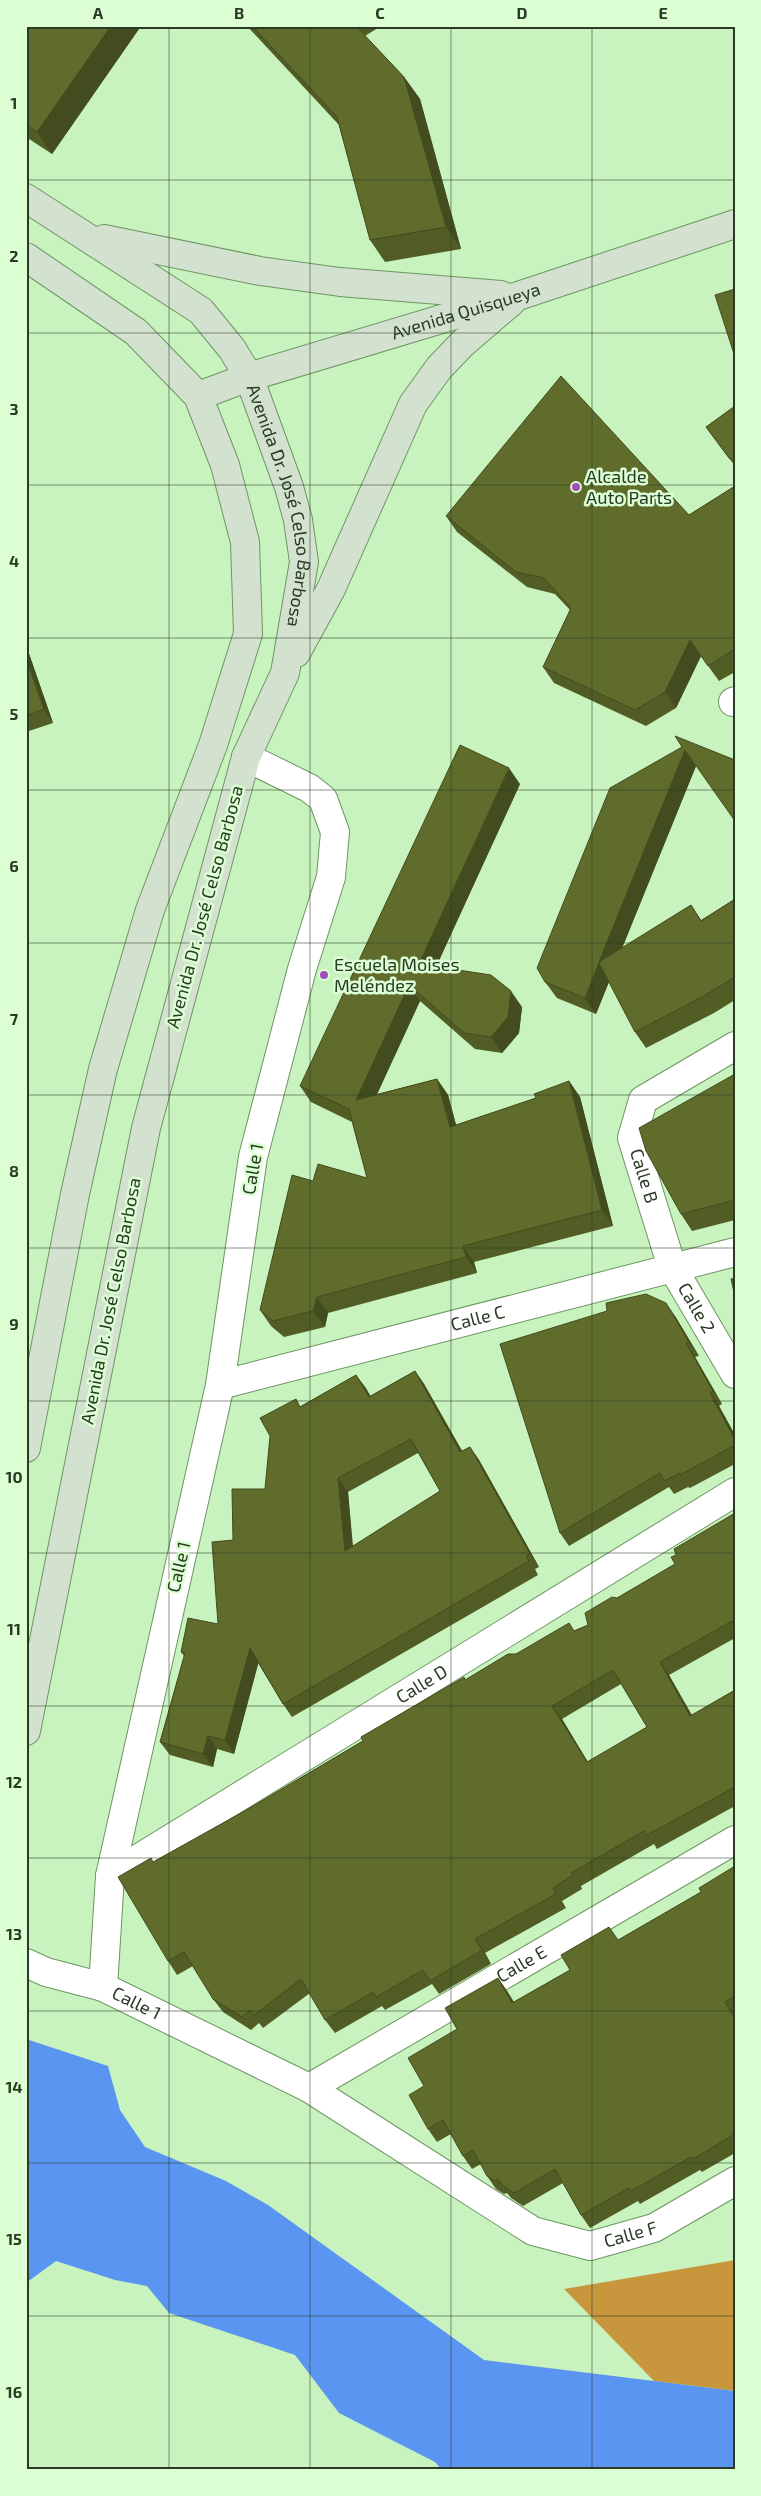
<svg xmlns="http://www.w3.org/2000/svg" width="761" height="2496" font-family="'Exo 2',sans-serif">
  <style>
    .forest { fill: #c8963c }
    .water { fill: #5b95f2 }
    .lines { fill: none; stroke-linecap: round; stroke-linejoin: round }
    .street-casing { stroke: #6e9564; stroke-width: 30 }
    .secondary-casing { stroke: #6e9564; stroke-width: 30 }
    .street { stroke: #fff; stroke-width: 28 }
    .secondary { stroke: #d3e2cf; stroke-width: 28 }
    .wall { fill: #525d25; fill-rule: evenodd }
    .shaded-wall { fill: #424c1e }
    .building { fill: #5f6c2b; stroke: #424c1e; fill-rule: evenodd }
    .grid { fill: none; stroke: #293a25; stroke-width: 1; stroke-opacity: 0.55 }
    .poi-dot { fill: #a44cb9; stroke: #dbfed3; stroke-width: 2 }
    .labels { text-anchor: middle; stroke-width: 5; stroke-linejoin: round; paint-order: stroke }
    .street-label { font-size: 18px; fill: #293a25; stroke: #dbfed3 }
    .poi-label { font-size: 18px; fill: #293a25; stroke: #dbfed3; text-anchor: start }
    .neatline { fill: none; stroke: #293a25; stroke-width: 2 }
    .grid-label { font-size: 16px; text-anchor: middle; font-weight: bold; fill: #293a25 }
  </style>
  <rect width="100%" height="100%" fill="#c8f3be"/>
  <polygon class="forest" points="735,2260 735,2391 654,2381 564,2289"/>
  <polygon class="water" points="26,2039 108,2066 120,2110 145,2147 226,2181 268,2205 484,2360 735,2391 735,2470 442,2470 435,2462 339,2413 295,2355 169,2313 147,2286 115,2280 56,2261 26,2283"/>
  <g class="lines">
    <g class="street-casing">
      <g id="street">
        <polyline points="733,702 735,701"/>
        <path id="s1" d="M246,757L309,788L323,799L335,832L331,877L302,969L253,1157L220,1385L110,1876L103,1987L309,2088L533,2231L590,2246L654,2228L735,2181"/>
        <path id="s2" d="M735,1046L643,1100L632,1138L672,1267L735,1374"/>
        <path id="s3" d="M220,1385L735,1252"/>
        <path id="s4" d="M110,1876L735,1492"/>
        <polyline points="26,1963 46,1972 103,1987"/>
        <path id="s5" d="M309,2088L735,1840"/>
      </g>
    </g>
    <g class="secondary-casing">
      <g id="secondary">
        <path id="s6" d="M26,198L201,311L232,349L249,377L289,487L298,520L304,562L285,673L246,757L146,1128L26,1731"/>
        <polyline points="104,239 260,271 340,282 501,295"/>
        <polyline points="26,257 136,332 198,396 225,465 245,542 248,634 213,745 150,910 103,1069 75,1194 26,1448"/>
        <path id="s7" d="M198,396L249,377L518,296L735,224"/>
        <polyline points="296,653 331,589 413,404 439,368 462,344 511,302"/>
      </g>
    </g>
    <use href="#street" class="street"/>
    <use href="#secondary" class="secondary"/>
  </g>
  <g class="wall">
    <polygon points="26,26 141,26 52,154 26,137"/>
    <polygon points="247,26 381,26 365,36 404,77 420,99 461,249 385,262 370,240 339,125"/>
    <polygon points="735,406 735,466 706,427"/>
    <polygon points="735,486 735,672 719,681 701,656 676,708 646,726 554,683 543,667 570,610 555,594 527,587 457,532 446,516 689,515"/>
    <polygon points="26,645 53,723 26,732"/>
    <polygon points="682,747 696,766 622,948 691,905 701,920 735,899 735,1000 714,1013 646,1048 635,1032 609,982 596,1014 557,998 545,982"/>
    <polygon points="520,784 436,967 522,1007 519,1033 502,1053 475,1049 420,1001 377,1094 437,1079 448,1095 456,1125 536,1098 569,1081 580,1097 613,1226 474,1262 477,1273 328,1313 325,1327 284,1337 271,1326 260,1310 313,1181 367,1178 352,1122 311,1102 300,1086"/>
    <polygon points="735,1074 735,1220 692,1231 681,1214"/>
    <polygon points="675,1316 699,1356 695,1357 722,1404 719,1406 735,1435 735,1464 690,1488 688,1487 674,1494 669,1487 569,1546 560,1533"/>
    <path d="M415,1371L424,1384L462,1451L470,1447L479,1460L539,1567L535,1569L538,1575L292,1717L283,1704L258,1663L234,1754L217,1749L213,1767L170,1755L160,1742L184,1656L181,1652L218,1624L233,1540L265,1489L301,1406L356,1375L370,1396ZM418,1453L440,1491L353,1546L348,1492Z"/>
    <path d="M735,1513V1638L669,1675L692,1715L735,1690V1806L657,1849L654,1844L581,1886L582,1889L562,1901L566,1908L485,1953L491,1964L439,1994L432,1984L385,2010L382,2006L335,2033L325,2020L310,1993L263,2028L259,2023L251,2030L223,2012L213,1999L193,1966L177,1975L168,1961L154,1862L248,1809L465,1680L516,1654L588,1625L617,1598L675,1564L676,1555ZM621,1684L647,1727L588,1762L562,1719Z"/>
    <polygon points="735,1866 735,2015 734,2015 735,2017 735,2153 702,2172 700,2170 640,2204 638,2201 590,2228 581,2215 563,2183 523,2206 511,2198 507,2193 504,2194 496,2189 487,2176 481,2164 472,2169 463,2156 451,2134 437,2142 428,2129 424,2086 457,2029 498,1978 507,1991 514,2002 570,1970 619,1940 701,1892"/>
  </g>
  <g class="shaded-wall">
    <polygon points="111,26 141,26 52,154 37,132"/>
    <polygon points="404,77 420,99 461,249 446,227"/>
    <polygon points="690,640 701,656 676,708 665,692"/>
    <polygon points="26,645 53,723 44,709 26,658"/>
    <polygon points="685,750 696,766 610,978 599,962"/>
    <polygon points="509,768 520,784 430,980 419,964"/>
    <polygon points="599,963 610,979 596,1014 585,998"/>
    <polygon points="409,985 420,1001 367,1116 356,1100"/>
    <polygon points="511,991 522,1007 519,1033 502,1053 491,1037"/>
    <polygon points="437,1079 448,1095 461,1143 450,1127"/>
    <polygon points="569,1081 580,1097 613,1226 602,1210"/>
    <polygon points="463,1246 474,1262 477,1273 466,1257"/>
    <polygon points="317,1297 328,1313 325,1327 313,1311"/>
    <polygon points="666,1303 675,1316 699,1356 689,1342"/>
    <polygon points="686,1343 695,1357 722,1404 713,1391"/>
    <polygon points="415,1371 424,1384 470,1465 460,1452"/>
    <polygon points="356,1375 366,1388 378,1410 369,1397"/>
    <polygon points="710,1393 719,1406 735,1435 735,1440"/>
    <polygon points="470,1447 479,1460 539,1567 530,1554"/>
    <polygon points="338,1478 348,1492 354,1564 345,1551"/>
    <polygon points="250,1648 259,1661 234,1754 225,1740"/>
    <polygon points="660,1662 669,1675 699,1730 690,1716"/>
    <polygon points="552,1706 562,1719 596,1776 587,1762"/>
    <polygon points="208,1736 217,1749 213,1767 203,1754"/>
    <polygon points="475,1939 485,1953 491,1964 482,1950"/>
    <polygon points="498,1978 507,1991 522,2016 512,2003"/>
  </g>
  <g class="building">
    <polygon points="26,26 111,26 37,132 26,125"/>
    <polygon points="252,26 356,26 404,77 446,227 370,240 337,117"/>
    <polygon points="735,289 735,357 715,295"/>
    <polygon points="561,376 689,515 735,486 735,649 708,666 690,640 665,692 635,710 543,667 571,608 544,578 516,572 446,516"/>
    <polygon points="735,406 735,463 729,458 706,427"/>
    <polygon points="26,658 44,709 26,716"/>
    <polygon points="675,736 735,760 735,821 685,750 599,962 691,905 701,921 735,899 735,977 702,997 635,1032 599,963 585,998 545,982 537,968 610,788 682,747"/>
    <polygon points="460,745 509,768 419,964 491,975 511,991 508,1017 491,1037 464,1033 409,985 356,1100 437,1079 450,1127 536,1098 534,1094 569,1081 602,1210 463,1246 466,1257 317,1297 313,1311 273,1321 260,1310 292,1175 313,1181 318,1164 367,1178 349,1109 300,1086"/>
    <polygon points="735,1074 735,1200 681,1214 646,1151 639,1128"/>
    <polygon points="735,1278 735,1297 731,1279"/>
    <polygon points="646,1294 666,1303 689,1342 686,1343 713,1391 710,1393 735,1440 735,1445 680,1475 680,1473 664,1481 660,1473 560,1533 500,1344 607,1311 606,1303"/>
    <path d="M415,1371L460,1452L470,1447L530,1554L526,1556L529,1561L283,1704L250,1648L225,1740L208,1736L203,1754L160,1742L185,1653L181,1652L188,1618L218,1624L212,1542L233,1540L232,1489H265L270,1436L260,1418L296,1399L300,1407L356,1375L369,1397ZM411,1439L440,1491L345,1551L338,1478Z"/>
    <path d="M735,1513V1625L732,1621L660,1662L690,1716L735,1690V1787L647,1835L644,1831L571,1873L573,1875L553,1888L556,1894L475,1939L482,1950L430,1981L423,1970L376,1997L373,1992L325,2020L301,1979L254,2015L250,2010L242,2017L213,1999L184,1952L168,1961L118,1877L151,1858L153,1862L248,1809L363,1741L361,1737L464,1677L465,1680L508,1654H516L569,1623L574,1631L588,1625L585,1613L612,1597L617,1598L675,1564L671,1557L676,1555L674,1549ZM613,1670L647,1727L587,1762L552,1706Z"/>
    <polygon points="735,1866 735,1996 725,2002 735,2019 735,2134 693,2159 691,2157 631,2191 629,2188 581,2215 555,2169 514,2193 502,2185 498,2179 495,2181 487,2176 473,2150 463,2156 443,2120 428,2129 409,2095 424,2086 408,2058 457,2029 445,2008 498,1978 512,2003 570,1970 561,1955 609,1927 618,1940 701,1892 699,1888"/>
  </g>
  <path class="grid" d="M169,26V2470M310,26V2470M451,26V2470M592,26V2470M26,180H735M26,333H735M26,485H735M26,638H735M26,790H735M26,943H735M26,1095H735M26,1248H735M26,1401H735M26,1553H735M26,1706H735M26,1858H735M26,2011H735M26,2163H735M26,2316H735"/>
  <g class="poi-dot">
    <circle cx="576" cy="487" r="5"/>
    <circle cx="324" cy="975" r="5"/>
  </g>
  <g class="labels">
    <g class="street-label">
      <text dy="6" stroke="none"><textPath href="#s7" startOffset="281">Avenida Quisqueya</textPath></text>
      <text dy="6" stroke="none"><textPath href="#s6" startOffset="424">Avenida Dr. José Celso Barbosa</textPath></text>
      <text transform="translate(205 907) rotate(-75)" y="6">Avenida Dr. José Celso Barbosa</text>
      <text transform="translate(253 1169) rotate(-80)" y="6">Calle 1</text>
      <text dy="6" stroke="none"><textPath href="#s2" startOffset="186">Calle B</textPath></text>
      <text transform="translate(111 1301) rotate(-79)" y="6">Avenida Dr. José Celso Barbosa</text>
      <text dy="6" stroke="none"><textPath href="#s2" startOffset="329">Calle 2</textPath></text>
      <text dy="6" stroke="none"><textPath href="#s3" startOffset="266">Calle C</textPath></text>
      <text transform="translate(179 1567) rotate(-77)" y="6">Calle 1</text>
      <text dy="6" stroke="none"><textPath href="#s4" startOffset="366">Calle D</textPath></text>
      <text dy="6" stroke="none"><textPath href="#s5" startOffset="246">Calle E</textPath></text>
      <text dy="6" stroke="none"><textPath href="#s1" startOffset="1341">Calle 1</textPath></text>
      <text dy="6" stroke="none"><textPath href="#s1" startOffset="1900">Calle F</textPath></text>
    </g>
    <g class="poi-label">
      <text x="586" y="483">Alcalde<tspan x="586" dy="21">Auto Parts</tspan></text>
      <text x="334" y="971">Escuela Moises<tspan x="334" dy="21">Meléndez</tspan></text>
    </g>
  </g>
  <rect width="761" height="2496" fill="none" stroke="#dbfed3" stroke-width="55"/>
  <rect x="28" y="28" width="706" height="2440" class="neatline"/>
  <g class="grid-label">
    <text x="98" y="19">A</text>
    <text x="239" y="19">B</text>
    <text x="380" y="19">C</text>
    <text x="522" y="19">D</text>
    <text x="663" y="19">E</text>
    <text x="14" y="109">1</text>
    <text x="14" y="262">2</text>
    <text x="14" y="415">3</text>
    <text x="14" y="567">4</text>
    <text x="14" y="720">5</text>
    <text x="14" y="872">6</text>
    <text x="14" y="1025">7</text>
    <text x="14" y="1177">8</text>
    <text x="14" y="1330">9</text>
    <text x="14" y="1483">10</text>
    <text x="14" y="1635">11</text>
    <text x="14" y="1788">12</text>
    <text x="14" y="1940">13</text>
    <text x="14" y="2093">14</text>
    <text x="14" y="2245">15</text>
    <text x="14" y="2398">16</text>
  </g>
</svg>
